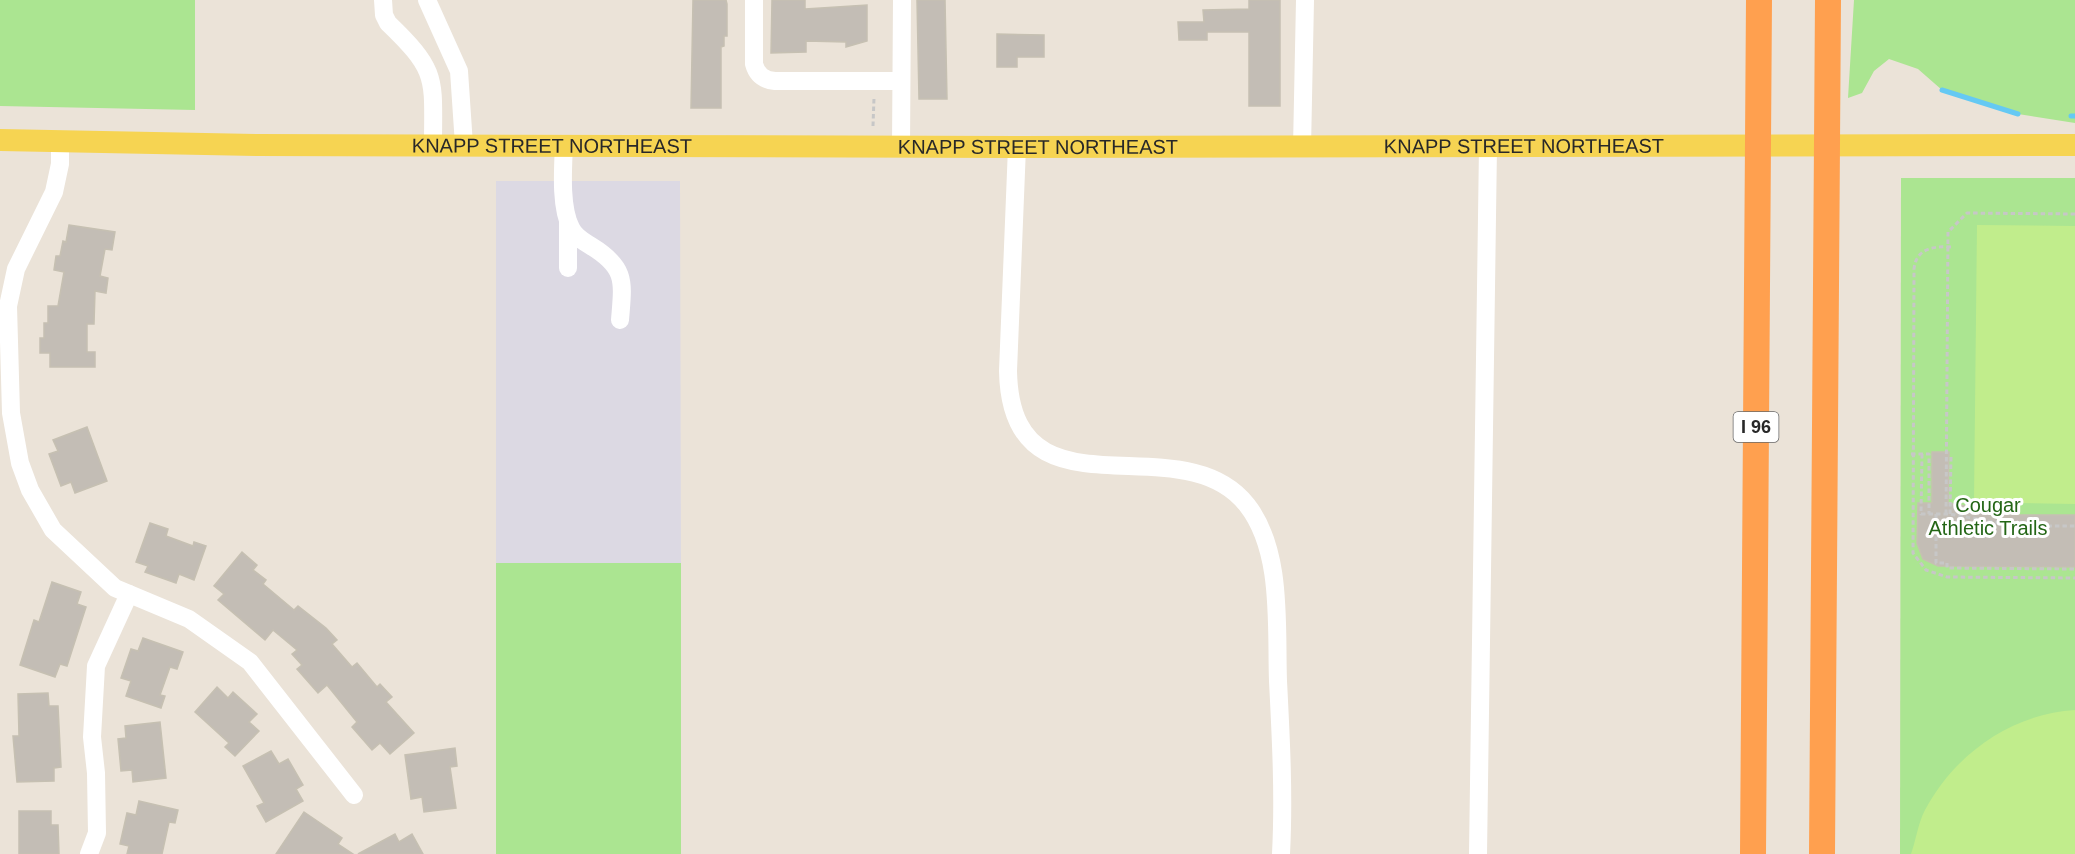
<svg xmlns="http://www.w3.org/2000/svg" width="2075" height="854" font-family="Arial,sans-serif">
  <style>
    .industrial { fill: #dcd9e3 }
    .green { fill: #abe591 }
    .pitch { fill: #c1ed8c }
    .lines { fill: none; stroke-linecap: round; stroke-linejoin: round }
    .stream { stroke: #65c9f3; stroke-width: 5 }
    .building { fill: #c3bdb5; stroke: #c6c0b2; stroke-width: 1.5 }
    .path { stroke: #c7c7c7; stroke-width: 3; stroke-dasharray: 4.5 3; stroke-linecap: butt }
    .minor { stroke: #fff; stroke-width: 18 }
    .major { stroke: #f6d452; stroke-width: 22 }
    .highway { stroke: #ffa04f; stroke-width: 26 }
    .labels { text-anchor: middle; stroke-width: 6; stroke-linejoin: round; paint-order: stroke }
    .shield { fill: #fff; stroke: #686868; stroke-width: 1.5 }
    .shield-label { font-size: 18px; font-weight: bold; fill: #282828 }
    .street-label { font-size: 20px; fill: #282828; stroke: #fff }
    .park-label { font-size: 20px; fill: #246616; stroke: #fff }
  </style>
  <rect width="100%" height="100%" fill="#ebe3d8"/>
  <polygon class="industrial" points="496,181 680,181 681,563 496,563"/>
  <g class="green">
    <polygon points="0,0 195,0 195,110 0,106"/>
    <polygon points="1854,0 2075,0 2075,123 2018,114 1942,90 1918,69 1889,59 1874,71 1862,93 1848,98"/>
    <polygon points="1901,178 2075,178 2075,854 1900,854"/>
    <rect x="496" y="563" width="185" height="291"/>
  </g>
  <g class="pitch">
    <polygon points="1977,225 2075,226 2075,504 1974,502"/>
    <path d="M2075,710V854H1911C1916,840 1918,823 1925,810C1955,754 2011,714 2075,710Z"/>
  </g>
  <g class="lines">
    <g class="stream">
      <polyline points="1942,90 2018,114"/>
      <polyline points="2071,116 2075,116"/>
    </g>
  </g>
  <g class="building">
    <polygon points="693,0 726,0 727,4 727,36 724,36 724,46 721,47 721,108 691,108"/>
    <polygon points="772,0 805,0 805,9 867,5 867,41 846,47 846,42 806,41 806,52 771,53"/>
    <polygon points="917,0 945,0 947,99 919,99"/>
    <polygon points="1249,0 1280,0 1280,106 1249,106 1249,32 1207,32 1207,40 1179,40 1178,22 1204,22 1203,10 1249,9"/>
    <polygon points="997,34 1044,35 1044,57 1017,57 1017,67 997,67"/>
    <polygon points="69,225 115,232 112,250 105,249 100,276 108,278 106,293 95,291 94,324 87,324 87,352 95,352 95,367 50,367 50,353 40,353 40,338 44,338 44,323 48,323 48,306 58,306 64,272 54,270 56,256 60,256 63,241 66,242"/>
    <polygon points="87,427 107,481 75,493 71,482 61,486 49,454 58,451 53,440"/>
    <polygon points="1932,452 1949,452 1948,503 2016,515 2075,515 2075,567 1938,566 1923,559 1917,543 1918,503 1932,503"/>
    <polygon points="150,523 168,529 166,536 193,546 194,542 206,546 194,580 179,574 176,583 145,572 148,566 136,562"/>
    <polygon points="242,552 257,565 253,570 266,580 263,584 294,610 298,606 326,628 337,640 332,644 352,667 357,663 377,687 380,684 392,697 386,702 414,733 390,754 380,743 372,750 352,727 357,722 327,685 318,693 297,669 302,665 292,654 297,650 273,630 265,640 218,600 224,594 214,586"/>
    <polygon points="52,582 81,592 77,604 86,607 67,666 60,664 55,677 20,665 34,620 39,622"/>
    <polygon points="143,638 183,652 177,669 170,667 160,695 165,696 161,708 126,696 131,681 121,678 131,649 138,651"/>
    <polygon points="217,687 228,698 233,692 257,714 249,722 259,731 235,756 225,747 229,743 195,712"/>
    <polygon points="48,693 49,706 58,706 61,767 54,768 54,781 17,782 13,736 19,736 18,694"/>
    <polygon points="160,722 166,778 133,782 132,770 121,771 118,739 126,738 125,726"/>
    <polygon points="455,748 457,766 450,767 456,808 424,812 422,797 411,799 405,755"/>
    <polygon points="271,751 279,764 288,759 303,785 296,789 303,801 266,822 257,806 264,803 243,766"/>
    <polygon points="139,801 178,810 175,823 169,822 162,854 127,854 129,846 120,844 127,813 136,815"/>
    <polygon points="19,811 51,811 51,825 58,825 59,854 19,854"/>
    <polygon points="304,812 342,838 338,844 353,854 276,854"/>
    <polygon points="395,834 399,842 412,834 423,854 358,854"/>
  </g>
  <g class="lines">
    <g class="path">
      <polyline points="873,126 874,98"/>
      <path d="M1951,247C1932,246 1916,249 1914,269L1913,553L1926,570L1947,577L2075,578"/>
      <polyline points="1911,454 1929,454 1929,514"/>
      <polyline points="1922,454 1921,514 1950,514 2016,526 2075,526"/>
      <polyline points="1936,514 1936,563 1947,563 1947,568 2075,569"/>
      <polyline points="1946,514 1948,232 1967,213 2075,214"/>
      <polyline points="1950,514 1951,456"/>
    </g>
    <g class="minor">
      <path d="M383,0L384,15L388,23C439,72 433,78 433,146"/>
      <polyline points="427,0 459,71 464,145"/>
      <path d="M754,0V64C757,75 764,80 775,81H901"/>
      <polyline points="60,141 60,164 54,192 16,269 8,306 11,413 20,463 30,490 53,530 115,588 189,619 250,662 354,795"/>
      <path d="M564,145C563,168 560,207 571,228C575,237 583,241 591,246C627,268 623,282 620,320"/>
      <polyline points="901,147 902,0"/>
      <path d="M1017,147L1008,371C1011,528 1181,420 1247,505C1283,551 1276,626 1278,681C1281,739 1284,796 1281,854"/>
      <polyline points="1302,148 1305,0"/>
      <polyline points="568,268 568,222"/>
      <polyline points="89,854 97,833 96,773 92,737 96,666 129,594"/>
      <polyline points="1478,854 1488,146"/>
    </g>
    <path class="major" id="s1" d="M0,140L256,145L1017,147L2075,145"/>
    <g class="highway">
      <polyline points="1753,854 1759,0"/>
      <polyline points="1822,854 1828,0"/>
    </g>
  </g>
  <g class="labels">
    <rect class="shield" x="1733.5" y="412" width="45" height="30" rx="4.5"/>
    <g class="shield-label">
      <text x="1756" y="433">I 96</text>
    </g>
    <g class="street-label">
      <text dy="7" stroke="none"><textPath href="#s1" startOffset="552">KNAPP STREET NORTHEAST</textPath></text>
      <text dy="7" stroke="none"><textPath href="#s1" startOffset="1038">KNAPP STREET NORTHEAST</textPath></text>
      <text dy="7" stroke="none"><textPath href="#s1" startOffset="1524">KNAPP STREET NORTHEAST</textPath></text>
    </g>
    <g class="park-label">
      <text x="1988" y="512">Cougar<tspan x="1988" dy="23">Athletic Trails</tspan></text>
    </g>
  </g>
</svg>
